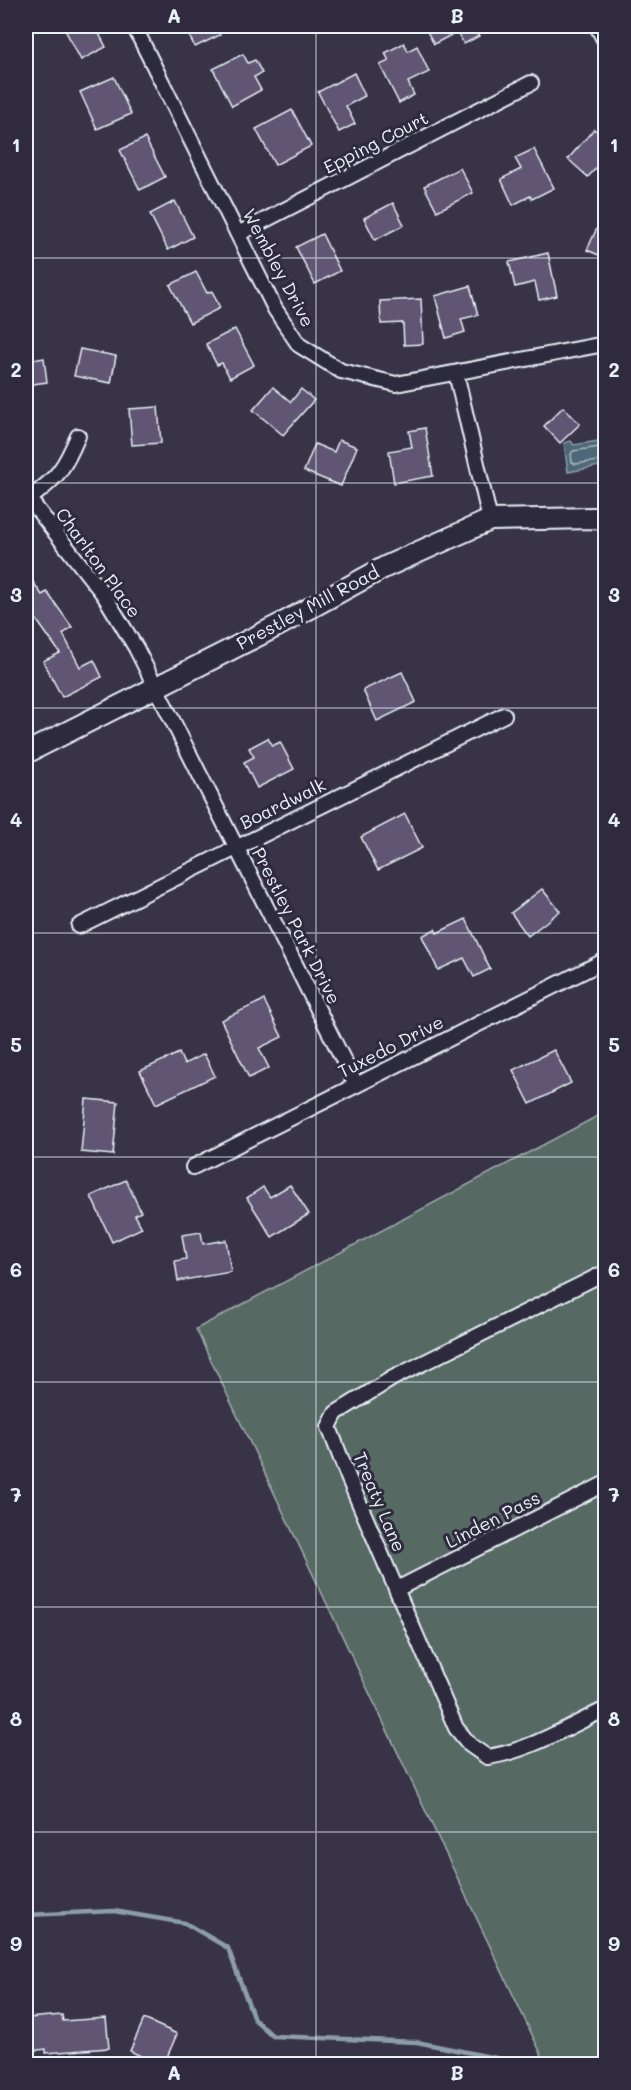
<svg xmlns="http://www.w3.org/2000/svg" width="631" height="2090" font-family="Mali,sans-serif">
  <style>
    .green { fill: #566963; stroke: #9fadae; stroke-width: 1.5 }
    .water { fill: #4e6776; stroke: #8c9eaa; stroke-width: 1.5 }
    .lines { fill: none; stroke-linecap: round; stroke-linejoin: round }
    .shore { stroke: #aabac4; stroke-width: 1.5 }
    .stream { stroke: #8c9eaa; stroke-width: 4.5 }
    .building { fill: #615572; stroke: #e8f1f8; stroke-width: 1.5 }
    .street-casing { stroke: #e8f1f8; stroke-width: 18 }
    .secondary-casing { stroke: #e8f1f8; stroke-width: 24 }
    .street { stroke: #2f2a3d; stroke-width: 14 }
    .secondary { stroke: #2f2a3d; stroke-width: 20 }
    .grid { fill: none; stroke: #e8f1f8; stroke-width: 1.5; stroke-opacity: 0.55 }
    .labels { text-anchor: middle; stroke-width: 6; stroke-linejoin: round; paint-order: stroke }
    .street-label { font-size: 18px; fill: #e8f1f8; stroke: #2f2a3d }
    .neatline { fill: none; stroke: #e8f1f8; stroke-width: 2 }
    .grid-label { font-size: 20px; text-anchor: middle; font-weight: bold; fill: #e8f1f8 }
  </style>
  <rect width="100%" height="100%" fill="#393348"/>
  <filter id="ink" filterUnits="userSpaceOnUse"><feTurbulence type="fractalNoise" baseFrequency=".0167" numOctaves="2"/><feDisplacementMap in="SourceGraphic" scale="12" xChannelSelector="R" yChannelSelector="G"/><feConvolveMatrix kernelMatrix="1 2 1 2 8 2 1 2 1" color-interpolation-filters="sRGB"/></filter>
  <g filter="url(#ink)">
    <polygon class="green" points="605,1112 605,2064 546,2064 196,1329"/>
    <polygon class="water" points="605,440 605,465 568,472 564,443 571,441 574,445"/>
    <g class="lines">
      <polyline class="shore" points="606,446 573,451 571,454 572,462 575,464 606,460"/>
      <polyline class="stream" points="26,1915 114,1911 185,1923 228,1948 254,2019 273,2036 417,2042 525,2064"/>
    </g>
    <g class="building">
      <polygon points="63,26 95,26 106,47 81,60"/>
      <polygon points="184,26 215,26 220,35 195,47"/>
      <polygon points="424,26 473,26 479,36 464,44 457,32 434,44"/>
      <polygon points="404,43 408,51 417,46 429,72 408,82 414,95 399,103 380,65 389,61 385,53"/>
      <polygon points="243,54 248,63 255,60 262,73 254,77 261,90 232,106 213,69"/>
      <polygon points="354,73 365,96 346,106 355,124 339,132 318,92"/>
      <polygon points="114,77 131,114 97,129 80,92"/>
      <polygon points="292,110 311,146 275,165 256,129"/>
      <polygon points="594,129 606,139 606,157 588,177 568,159"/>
      <polygon points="145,138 165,177 140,190 120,150"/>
      <polygon points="534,149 554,188 532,199 530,196 513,205 501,179 521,169 515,158"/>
      <polygon points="460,168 473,193 437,211 424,186"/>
      <polygon points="175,201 193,237 168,250 150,214"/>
      <polygon points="393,203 404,225 375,240 364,218"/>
      <polygon points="606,208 606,258 587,250"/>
      <polygon points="322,234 340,271 315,284 296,247"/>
      <polygon points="548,253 557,296 539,300 535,282 515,287 509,262"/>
      <polygon points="196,272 207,293 212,291 220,308 190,323 170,285"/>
      <polygon points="470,286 478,315 461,319 465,332 446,338 435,296"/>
      <polygon points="421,299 423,344 404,345 403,323 381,324 380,301"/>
      <polygon points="235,329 254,365 230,378 222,363 217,365 206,344"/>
      <polygon points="80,349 116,356 111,383 74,376"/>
      <polygon points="44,358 47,382 26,385 26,361"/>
      <polygon points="273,387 291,402 301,389 314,400 283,435 253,410"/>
      <polygon points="158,407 161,443 132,445 129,409"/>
      <polygon points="563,407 580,424 560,443 544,426"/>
      <polygon points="425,428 433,476 394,483 389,451 412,447 409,431"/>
      <polygon points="339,440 357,447 341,486 304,471 315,444 334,452"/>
      <polygon points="26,572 42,595 47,592 72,627 63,634 80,667 94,660 102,677 62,697 43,661 60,653 26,605"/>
      <polygon points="402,672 416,702 377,721 363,690"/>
      <polygon points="268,738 272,746 280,742 294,769 257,788 244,762 254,757 249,748"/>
      <polygon points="405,814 422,848 378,870 361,837"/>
      <polygon points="542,889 560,911 528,936 511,913"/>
      <polygon points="466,919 490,969 474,977 464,958 438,970 422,936 435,929 437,933"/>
      <polygon points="264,1000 282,1037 259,1048 269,1068 249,1078 221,1020"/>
      <polygon points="554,1050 571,1083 530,1104 513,1070"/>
      <polygon points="179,1053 184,1064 204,1054 215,1076 156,1104 140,1071"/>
      <polygon points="86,1099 118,1102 113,1155 81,1152"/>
      <polygon points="126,1180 141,1212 135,1215 142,1228 112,1242 91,1196"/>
      <polygon points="290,1185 309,1214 272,1237 247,1198 263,1187 270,1197"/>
      <polygon points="201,1232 203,1244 226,1240 231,1272 178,1281 175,1261 186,1259 182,1235"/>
      <polygon points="62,2015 63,2021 106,2018 109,2048 46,2053 46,2049 31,2051 28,2018"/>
      <polygon points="144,2019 177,2034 164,2064 145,2064 147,2059 130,2051"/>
    </g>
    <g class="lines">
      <g class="street-casing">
        <g id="street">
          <polyline points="134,26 275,309 299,345 341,371 396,384 599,345"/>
          <polyline points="597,26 606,43"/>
          <polyline points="238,234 531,83"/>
          <polyline points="456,373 490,520"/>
          <polyline points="26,495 104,595 136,648 356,1085"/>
          <path d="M29,499C58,477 64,469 78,436"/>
          <polyline points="79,926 504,715"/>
          <polyline points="193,1167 606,960"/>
          <path d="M606,1272L393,1378L336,1413L329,1427L348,1477L456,1728L470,1745L487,1757C527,1752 569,1726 606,1709"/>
          <polyline points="397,1589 606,1483"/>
        </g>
      </g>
      <g class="secondary-casing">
        <polyline id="secondary" points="26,753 281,624 385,567 490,520 593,518 606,520"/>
      </g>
      <use href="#street" class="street"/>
      <use href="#secondary" class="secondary"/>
    </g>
  </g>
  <path class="grid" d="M316,26V2064M26,258H606M26,483H606M26,708H606M26,933H606M26,1157H606M26,1382H606M26,1607H606M26,1832H606"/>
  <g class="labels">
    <g class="street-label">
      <text transform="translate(376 143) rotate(-27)" y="6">Epping Court</text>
      <text transform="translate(278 268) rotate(62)" y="6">Wembley Drive</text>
      <text transform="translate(98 563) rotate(54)" y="6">Charlton Place</text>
      <text transform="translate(308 608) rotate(-28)" y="6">Prestley Mill Road</text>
      <text transform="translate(283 804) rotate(-26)" y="6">Boardwalk</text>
      <text transform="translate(296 926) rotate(63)" y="6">Prestley Park Drive</text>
      <text transform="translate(391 1047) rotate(-27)" y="6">Tuxedo Drive</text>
      <text transform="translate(379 1502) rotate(67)" y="6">Treaty Lane</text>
      <text transform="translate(493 1520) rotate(-27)" y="6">Linden Pass</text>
    </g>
  </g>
  <rect width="631" height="2090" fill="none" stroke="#2f2a3d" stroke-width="66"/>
  <rect x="33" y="33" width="565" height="2024" class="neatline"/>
  <g class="grid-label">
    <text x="174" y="23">A</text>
    <text x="457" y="23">B</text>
    <text x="16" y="152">1</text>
    <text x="614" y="152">1</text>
    <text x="16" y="377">2</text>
    <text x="614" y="377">2</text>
    <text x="16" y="602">3</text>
    <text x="614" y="602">3</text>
    <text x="16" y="827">4</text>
    <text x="614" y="827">4</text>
    <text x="16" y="1052">5</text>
    <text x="614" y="1052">5</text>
    <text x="16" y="1277">6</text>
    <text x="614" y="1277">6</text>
    <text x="16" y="1502">7</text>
    <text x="614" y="1502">7</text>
    <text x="16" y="1726">8</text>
    <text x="614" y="1726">8</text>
    <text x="16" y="1951">9</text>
    <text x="614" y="1951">9</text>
    <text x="174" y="2080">A</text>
    <text x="457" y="2080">B</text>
  </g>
</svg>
